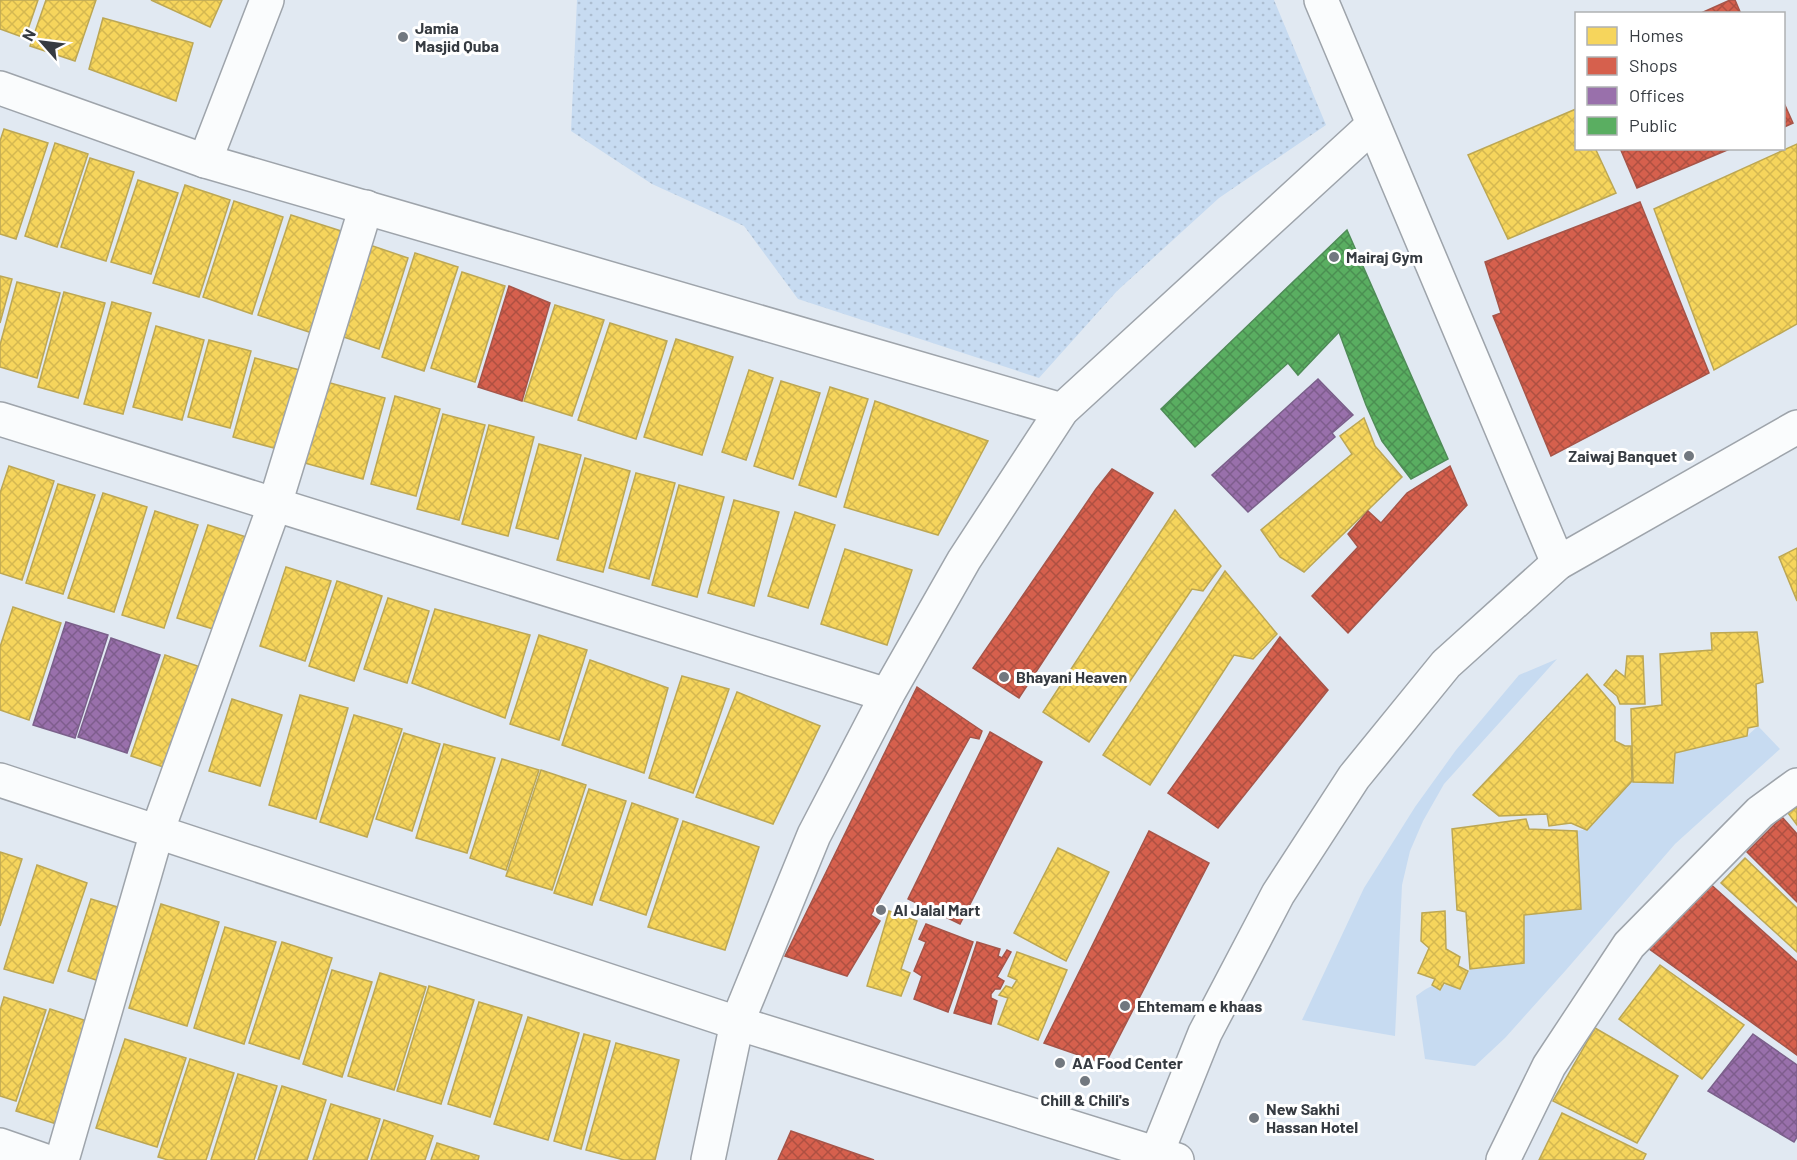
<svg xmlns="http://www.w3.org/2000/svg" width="1797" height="1160" font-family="Barlow,sans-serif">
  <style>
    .grass { fill: #c7dbf1 }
    .park { fill: url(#park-dots) }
    .homes { fill: url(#homes-cross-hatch); stroke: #bca754; stroke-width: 1.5 }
    .shops { fill: url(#shops-cross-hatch); stroke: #a65549; stroke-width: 1.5 }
    .offices { fill: url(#offices-cross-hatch); stroke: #7b608b; stroke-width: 1.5 }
    .public { fill: url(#public-cross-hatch); stroke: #4f8c57; stroke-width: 1.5 }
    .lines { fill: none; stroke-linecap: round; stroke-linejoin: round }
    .street-casing { stroke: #9ea4ab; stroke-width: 36 }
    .secondary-casing { stroke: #9ea4ab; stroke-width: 36 }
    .street { stroke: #fafcfd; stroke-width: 33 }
    .secondary { stroke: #fafcfd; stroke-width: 33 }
    .poi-dot { fill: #72787f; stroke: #fff; stroke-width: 2 }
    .labels { text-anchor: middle; stroke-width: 6; stroke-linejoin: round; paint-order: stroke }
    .poi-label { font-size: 16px; font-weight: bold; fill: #363b41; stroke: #fff; text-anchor: start }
  </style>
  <defs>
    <pattern id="park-dots" width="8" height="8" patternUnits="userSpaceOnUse" patternTransform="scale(1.5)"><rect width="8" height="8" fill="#c7dbf1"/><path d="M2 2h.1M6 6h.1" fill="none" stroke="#acbdd0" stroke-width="1.8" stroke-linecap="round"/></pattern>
    <pattern id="homes-cross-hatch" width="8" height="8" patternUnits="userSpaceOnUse" patternTransform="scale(1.5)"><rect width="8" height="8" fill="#f6d55c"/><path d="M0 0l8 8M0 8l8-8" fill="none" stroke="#d4b851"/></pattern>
    <pattern id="shops-cross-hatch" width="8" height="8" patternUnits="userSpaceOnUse" patternTransform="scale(1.5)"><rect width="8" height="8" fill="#d6604d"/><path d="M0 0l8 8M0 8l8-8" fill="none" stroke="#ae5042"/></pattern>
    <pattern id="offices-cross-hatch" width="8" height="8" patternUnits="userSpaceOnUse" patternTransform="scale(1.5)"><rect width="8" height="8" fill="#9970ab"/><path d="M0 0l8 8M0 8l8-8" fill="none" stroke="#7e5d8d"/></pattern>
    <pattern id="public-cross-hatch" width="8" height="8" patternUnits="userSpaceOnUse" patternTransform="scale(1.5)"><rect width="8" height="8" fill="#5aae61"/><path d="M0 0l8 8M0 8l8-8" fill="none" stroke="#4b8f52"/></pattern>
  </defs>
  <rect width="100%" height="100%" fill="#e1e9f2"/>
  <g class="grass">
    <polygon points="1557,659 1444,784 1423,821 1410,851 1402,885 1395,1036 1302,1020 1364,888 1415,807 1456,750 1519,675"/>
    <path d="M1758,726L1780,749L1675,844L1566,970L1505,1038L1475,1066L1425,1059L1416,996C1434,983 1438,981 1460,989L1470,969L1524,963V915L1577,831L1587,829L1632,781L1673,783L1675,753L1747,736Z"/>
  </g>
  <polygon class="park" points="577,0 1274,0 1326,125 1219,198 1117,291 1039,378 798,299 744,226 652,184 571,131"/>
  <g class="homes">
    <polygon points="0,0 38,0 25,38 0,29"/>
    <polygon points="46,0 96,0 75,61 30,46"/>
    <polygon points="151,0 222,0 210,27"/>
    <polygon points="103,18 193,43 176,101 89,69"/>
    <polygon points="1576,109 1576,148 1595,148 1616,193 1508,239 1468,155"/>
    <polygon points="4,129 48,143 16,239 0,234 0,141"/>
    <polygon points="55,143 88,154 57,247 25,236"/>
    <polygon points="1797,144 1797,324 1714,370 1654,209"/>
    <polygon points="90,158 134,172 106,261 61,247"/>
    <polygon points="138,180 178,193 151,274 111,262"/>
    <polygon points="185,185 230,200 199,297 153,283"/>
    <polygon points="234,201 283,217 252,314 203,297"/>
    <polygon points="291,215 357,236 324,337 258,315"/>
    <polygon points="361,242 408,258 379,349 332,333"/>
    <polygon points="415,253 458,267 424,371 382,357"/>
    <polygon points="462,272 505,286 475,382 431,368"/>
    <polygon points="0,276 12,279 0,323"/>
    <polygon points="17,282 60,293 37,378 0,367 0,345"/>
    <polygon points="64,292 105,303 78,398 38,387"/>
    <polygon points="112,302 151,313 123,414 84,404"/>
    <polygon points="555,305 604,320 572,416 524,401"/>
    <polygon points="610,323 667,341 636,439 578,420"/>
    <polygon points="156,326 204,340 182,420 133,407"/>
    <polygon points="676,339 733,357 702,455 644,437"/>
    <polygon points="209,340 251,351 230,428 188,417"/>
    <polygon points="255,358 311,373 289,452 233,437"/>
    <polygon points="749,370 773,378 746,460 722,452"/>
    <polygon points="323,381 385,398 363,479 301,462"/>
    <polygon points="781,381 820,393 793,479 754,466"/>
    <polygon points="830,387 868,399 836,497 799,485"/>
    <polygon points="395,396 440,409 416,496 371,484"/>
    <polygon points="875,401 988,441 938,535 844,507"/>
    <polygon points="443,414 485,425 459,520 417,509"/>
    <polygon points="1364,418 1375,446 1402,477 1304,572 1280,557 1261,530 1352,454 1340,436"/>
    <polygon points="489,425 534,437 508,536 462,524"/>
    <polygon points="539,444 581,455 558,539 516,528"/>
    <polygon points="585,458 630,471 603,572 557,560"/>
    <polygon points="9,466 54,481 22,580 0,573 0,493"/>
    <polygon points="636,473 675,483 649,579 609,568"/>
    <polygon points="58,484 95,495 63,594 26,583"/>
    <polygon points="679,485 724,497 697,597 652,585"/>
    <polygon points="103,493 147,507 114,612 68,598"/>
    <polygon points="734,500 779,512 754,606 708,593"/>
    <polygon points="1175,510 1221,566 1203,591 1192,589 1089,742 1043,712"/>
    <polygon points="155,511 198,525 164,628 122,615"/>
    <polygon points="795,512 835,525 808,608 768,596"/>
    <polygon points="208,525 256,540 226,633 177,618"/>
    <polygon points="1797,548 1797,601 1779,557"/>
    <polygon points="845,549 912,570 887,645 821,624"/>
    <polygon points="286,567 331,581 305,661 260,646"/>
    <polygon points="1225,571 1277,634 1253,659 1234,655 1150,785 1103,755"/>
    <polygon points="337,581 382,596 354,681 309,666"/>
    <polygon points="388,598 429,611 407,683 364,669"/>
    <polygon points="13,607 61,623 29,720 0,710 0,647"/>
    <polygon points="435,609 530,635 505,718 412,683"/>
    <polygon points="1757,632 1763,682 1756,684 1758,726 1748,728 1747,736 1675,753 1673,783 1633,782 1631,709 1662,705 1660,654 1712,650 1711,633"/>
    <polygon points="539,635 587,650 559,740 510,724"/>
    <polygon points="165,655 212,671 178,772 131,756"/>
    <polygon points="1627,656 1643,656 1645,704 1620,704 1617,696 1604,685 1616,670 1625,677"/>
    <polygon points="590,660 668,688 644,773 562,745"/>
    <polygon points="1587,674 1615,707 1615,741 1625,746 1631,746 1632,781 1587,830 1571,823 1549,826 1547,814 1499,816 1473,795"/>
    <polygon points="682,676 729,689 693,793 649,778"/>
    <polygon points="737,692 820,726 773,824 696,797"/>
    <polygon points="300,695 348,708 316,819 269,805"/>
    <polygon points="232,699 282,715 260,786 209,771"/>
    <polygon points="354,715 402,729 367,837 320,822"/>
    <polygon points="404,733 440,744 412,831 376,819"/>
    <polygon points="444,744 495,758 467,853 416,838"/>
    <polygon points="502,759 539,770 506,870 470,858"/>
    <polygon points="541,770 586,785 552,890 506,876"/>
    <polygon points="589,789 626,801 592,905 554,893"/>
    <polygon points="632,803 678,819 646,915 600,900"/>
    <polygon points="1797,807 1797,825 1788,813"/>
    <polygon points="1526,819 1529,829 1577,831 1581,909 1524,915 1524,963 1470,969 1466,912 1457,910 1452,829"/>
    <polygon points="683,821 759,847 725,950 648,927"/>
    <polygon points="1058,848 1109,872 1066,961 1014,933"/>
    <polygon points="0,852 22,859 0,926"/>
    <polygon points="1745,858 1797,908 1797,952 1721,883"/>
    <polygon points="37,865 87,883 53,983 4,969"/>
    <polygon points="91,899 141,914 118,987 68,971"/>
    <polygon points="161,904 219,922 187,1026 129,1008"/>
    <polygon points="889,911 917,921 901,969 910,973 901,996 867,986"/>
    <polygon points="1445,911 1446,949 1460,957 1458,966 1468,971 1460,989 1444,983 1440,990 1432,985 1435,979 1418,973 1429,948 1421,941 1422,913"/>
    <polygon points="225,927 276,942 244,1044 194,1028"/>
    <polygon points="282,942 332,958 299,1059 249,1043"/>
    <polygon points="1017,952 1067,970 1038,1040 998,1024 1008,998 999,995 1006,986 1012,988 1017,980 1008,976"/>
    <polygon points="1660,965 1744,1025 1702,1079 1619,1019"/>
    <polygon points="332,970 372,982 342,1077 303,1064"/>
    <polygon points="380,973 426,987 394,1090 348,1076"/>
    <polygon points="429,986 474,1000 441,1104 397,1091"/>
    <polygon points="4,997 46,1010 16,1101 0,1096 0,1010"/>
    <polygon points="479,1002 522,1015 490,1117 448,1104"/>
    <polygon points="50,1009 102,1026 69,1128 16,1111"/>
    <polygon points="528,1017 579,1033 548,1140 494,1124"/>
    <polygon points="1595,1028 1678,1076 1637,1143 1553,1101"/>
    <polygon points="584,1034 610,1041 581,1149 554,1141"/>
    <polygon points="125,1039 186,1058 157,1147 96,1128"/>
    <polygon points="616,1043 679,1060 655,1160 624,1160 586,1150"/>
    <polygon points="190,1059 234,1073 206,1160 168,1160 158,1157"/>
    <polygon points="238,1074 277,1086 254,1160 211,1160"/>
    <polygon points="282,1086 326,1100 307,1160 258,1160"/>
    <polygon points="331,1104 380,1119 367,1160 313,1160"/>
    <polygon points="1562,1113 1646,1154 1643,1160 1539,1160"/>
    <polygon points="384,1120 433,1136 425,1160 371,1160"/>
    <polygon points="437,1143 479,1156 478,1160 431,1160"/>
  </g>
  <g class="shops">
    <polygon points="1730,0 1735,0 1741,14 1699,14"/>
    <polygon points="1784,103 1793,123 1784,127"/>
    <polygon points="1620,148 1732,148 1637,188"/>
    <polygon points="1640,202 1709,373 1551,456 1493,316 1501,313 1485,262"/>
    <polygon points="509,286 550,303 522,401 478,387"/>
    <polygon points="1450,466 1467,505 1348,633 1312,596 1358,547 1348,534 1368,511 1381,523 1407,493"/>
    <polygon points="1112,469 1153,493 1019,698 973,668 1096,489"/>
    <polygon points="1280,637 1328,690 1218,828 1168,793"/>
    <polygon points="917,687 982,731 979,739 970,737 871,915 880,921 847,976 785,956"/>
    <polygon points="990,732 1042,762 960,924 908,899"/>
    <polygon points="1782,817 1797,834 1797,902 1747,852"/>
    <polygon points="1149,831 1209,863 1105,1064 1044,1043"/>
    <polygon points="1707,881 1797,962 1797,1055 1648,948"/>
    <polygon points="926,924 973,942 948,1012 914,999 922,976 914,971 926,942 919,939"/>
    <polygon points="977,942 1000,949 998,956 1002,958 1007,950 1011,952 997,977 1004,981 1000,989 995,989 991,994 991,998 997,1001 991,1024 954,1013"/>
    <polygon points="791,1131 874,1160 778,1160"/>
  </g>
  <g class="offices">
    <polygon points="1318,379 1353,415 1332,433 1335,437 1248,512 1212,475"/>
    <polygon points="66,622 108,635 75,738 33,725"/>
    <polygon points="111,638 160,655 127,753 78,737"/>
    <polygon points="1753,1034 1797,1065 1797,1137 1794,1142 1708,1091"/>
  </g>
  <polygon class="public" points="1347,230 1448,459 1411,479 1382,441 1366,405 1339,332 1298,375 1288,363 1195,447 1161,409"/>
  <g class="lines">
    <g class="street-casing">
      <g id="street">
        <polyline points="0,88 205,161 1062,410"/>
        <polyline points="205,161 267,0"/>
        <polyline points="0,419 887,695"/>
        <polyline points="0,1145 43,1160"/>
        <polyline points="62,1160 157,832 275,504 366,207"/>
        <polyline points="708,1160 737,1023 814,835 887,695 964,560 1062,410 1373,125"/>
        <polyline points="1503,1160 1549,1066 1629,945 1760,812 1797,785"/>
      </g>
    </g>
    <g class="secondary-casing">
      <g id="secondary">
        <polyline points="1321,0 1558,563"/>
        <polyline points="0,780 737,1023 1177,1160"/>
        <polyline points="1154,1160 1205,1033 1278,894 1354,777 1446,664 1558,563 1797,427"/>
      </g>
    </g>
    <use href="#street" class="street"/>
    <use href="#secondary" class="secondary"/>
  </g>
  <g class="poi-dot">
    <circle cx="403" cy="37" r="6"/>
    <circle cx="1334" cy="257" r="6"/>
    <circle cx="1689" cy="456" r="6"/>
    <circle cx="1004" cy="677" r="6"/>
    <circle cx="881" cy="910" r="6"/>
    <circle cx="1125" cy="1006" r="6"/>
    <circle cx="1060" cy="1063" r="6"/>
    <circle cx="1085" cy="1081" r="6"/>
    <circle cx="1254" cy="1118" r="6"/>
  </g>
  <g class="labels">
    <g class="poi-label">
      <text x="415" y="34">Jamia<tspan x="415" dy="18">Masjid Quba</tspan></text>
      <text x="1346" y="263">Mairaj Gym</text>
      <text x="1677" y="462" text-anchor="end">Zaiwaj Banquet</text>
      <text x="1016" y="683">Bhayani Heaven</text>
      <text x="893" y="916">Al Jalal Mart</text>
      <text x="1137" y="1012">Ehtemam e khaas</text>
      <text x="1072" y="1069">AA Food Center</text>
      <text x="1085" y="1106" text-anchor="middle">Chill &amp; Chili's</text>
      <text x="1266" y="1115">New Sakhi<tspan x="1266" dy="18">Hassan Hotel</tspan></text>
    </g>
  </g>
  <rect x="1575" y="12" width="210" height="138" fill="#ffffff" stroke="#afb1b3" stroke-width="1.5"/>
  <rect x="1587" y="27" width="30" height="18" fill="#f6d55c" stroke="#afb1b3" stroke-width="1.5"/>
  <text x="1629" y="42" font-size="18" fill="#363b41">Homes</text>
  <rect x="1587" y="57" width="30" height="18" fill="#d6604d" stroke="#afb1b3" stroke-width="1.5"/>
  <text x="1629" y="72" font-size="18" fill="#363b41">Shops</text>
  <rect x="1587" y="87" width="30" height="18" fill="#9970ab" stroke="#afb1b3" stroke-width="1.5"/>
  <text x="1629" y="102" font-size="18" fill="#363b41">Offices</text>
  <rect x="1587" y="117" width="30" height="18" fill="#5aae61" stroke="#afb1b3" stroke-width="1.5"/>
  <text x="1629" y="132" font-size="18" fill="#363b41">Public</text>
  <g transform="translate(42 42) rotate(298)" stroke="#ffffff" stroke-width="4.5" paint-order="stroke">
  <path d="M0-4.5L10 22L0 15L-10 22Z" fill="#363b41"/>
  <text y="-9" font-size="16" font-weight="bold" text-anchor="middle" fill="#363b41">N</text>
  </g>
</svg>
